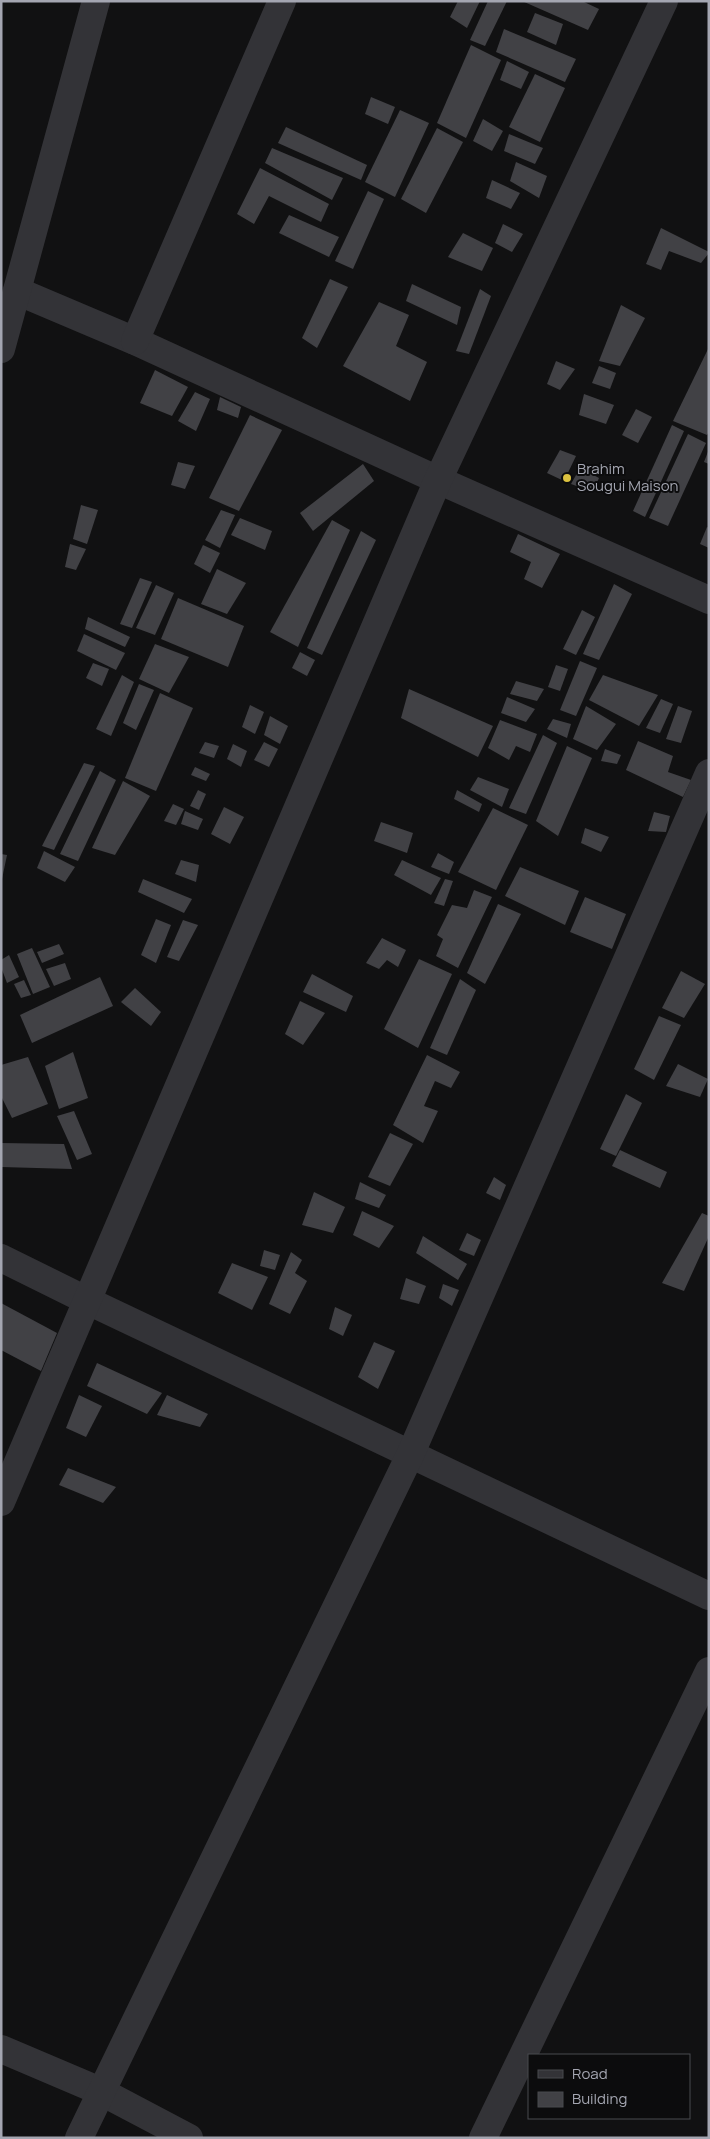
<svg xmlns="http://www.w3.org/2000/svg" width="710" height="2139" font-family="Manrope,sans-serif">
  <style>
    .building { fill: #414145 }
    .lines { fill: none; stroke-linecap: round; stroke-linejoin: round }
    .minor { stroke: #333337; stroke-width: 28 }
    .poi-dot { fill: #dcc240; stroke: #0c0c0d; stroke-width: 2 }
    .labels { text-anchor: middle; stroke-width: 4; stroke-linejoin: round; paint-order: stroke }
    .poi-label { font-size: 15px; fill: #a4a6b1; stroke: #0c0c0d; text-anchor: start }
  </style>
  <rect width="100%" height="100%" fill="#111112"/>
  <g class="building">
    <polygon points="458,1 480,1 467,28 450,17"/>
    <polygon points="488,1 507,1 485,46 470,40"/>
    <polygon points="522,1 582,1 599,9 588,30"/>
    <polygon points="535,13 563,24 556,45 527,32"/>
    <polygon points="504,29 576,59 565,82 496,52"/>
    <polygon points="471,45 501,60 466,138 437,123"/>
    <polygon points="507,61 529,72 521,89 500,80"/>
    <polygon points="535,74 565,88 540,142 509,127"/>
    <polygon points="371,97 395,107 388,124 365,114"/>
    <polygon points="400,110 429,123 395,197 365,182"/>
    <polygon points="483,119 503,131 492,151 473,141"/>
    <polygon points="286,127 367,165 361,180 278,143"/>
    <polygon points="437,128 463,142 426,213 401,199"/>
    <polygon points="509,134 543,148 535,164 504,151"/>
    <polygon points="272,148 343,178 332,200 265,163"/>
    <polygon points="516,162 547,176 539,198 510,181"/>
    <polygon points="260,168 329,204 321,222 269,196 254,224 237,214"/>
    <polygon points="492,180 520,193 511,209 486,198"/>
    <polygon points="368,191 384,199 353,269 335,261"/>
    <polygon points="289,215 339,237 329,257 279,233"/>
    <polygon points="503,224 523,234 512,252 495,243"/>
    <polygon points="661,228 709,252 709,253 701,263 669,251 661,270 646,264"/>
    <polygon points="463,233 493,248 482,271 448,257"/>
    <polygon points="330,279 348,287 317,348 302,338"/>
    <polygon points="412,284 461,307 457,325 406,301"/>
    <polygon points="480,289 491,296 469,354 456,351"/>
    <polygon points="379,302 409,315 396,346 427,362 410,401 343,366"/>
    <polygon points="621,305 645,318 620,366 599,361"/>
    <polygon points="709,347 709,432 707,435 673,421"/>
    <polygon points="556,361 575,369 560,390 547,384"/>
    <polygon points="599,366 616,373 610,389 592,383"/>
    <polygon points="155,370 188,387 172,416 140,403"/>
    <polygon points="195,392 210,399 196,431 178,421"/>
    <polygon points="584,394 614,405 606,424 579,415"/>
    <polygon points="220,397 241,407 238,418 217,410"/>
    <polygon points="636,409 652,417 638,443 622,435"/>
    <polygon points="250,415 282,430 239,511 209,498"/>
    <polygon points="672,425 684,431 645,517 633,511"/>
    <polygon points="688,434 706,443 668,526 649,518"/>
    <polygon points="709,449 709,464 704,462"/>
    <polygon points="560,450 576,456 564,481 547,473"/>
    <polygon points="178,462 195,466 185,489 171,485"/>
    <polygon points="363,464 374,481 313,531 300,513"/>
    <polygon points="580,468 599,478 593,492 571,484"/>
    <polygon points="81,505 98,510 87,544 73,539"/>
    <polygon points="221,510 235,515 220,548 205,540"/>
    <polygon points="240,518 272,531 265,550 231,535"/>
    <polygon points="332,520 350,530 298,647 270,632"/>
    <polygon points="707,527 709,528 709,548 700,544"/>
    <polygon points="361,531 376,540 322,655 307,648"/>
    <polygon points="518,534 560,554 542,588 524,579 531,562 510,552"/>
    <polygon points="70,544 86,549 76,570 65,567"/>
    <polygon points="203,545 220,553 210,573 194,564"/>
    <polygon points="217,569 246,583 227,614 201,604"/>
    <polygon points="140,578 152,582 132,628 120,624"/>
    <polygon points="614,584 632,594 599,660 583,654"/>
    <polygon points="156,585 174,593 155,635 136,628"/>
    <polygon points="178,598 244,626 228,667 161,639"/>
    <polygon points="582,610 595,617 576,655 563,649"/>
    <polygon points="88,617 130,637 125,647 85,629"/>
    <polygon points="84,634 125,653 116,670 77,651"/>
    <polygon points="155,644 189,657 169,693 139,679"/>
    <polygon points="300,652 315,660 307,676 292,668"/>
    <polygon points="580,661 597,668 576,716 560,710"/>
    <polygon points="93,663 109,669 102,686 86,678"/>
    <polygon points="556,665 568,669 560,691 548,687"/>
    <polygon points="122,675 134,682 111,736 96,729"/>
    <polygon points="603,675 658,695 639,726 589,700"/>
    <polygon points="516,681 544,689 537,701 510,694"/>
    <polygon points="139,684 154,690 136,730 123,723"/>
    <polygon points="409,689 493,726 478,757 401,718"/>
    <polygon points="160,693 193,708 156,791 125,778"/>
    <polygon points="507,697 535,709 526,722 501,713"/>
    <polygon points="661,699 673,704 660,733 646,728"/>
    <polygon points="250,705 264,712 255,734 242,727"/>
    <polygon points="586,706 616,724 597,750 573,739"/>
    <polygon points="678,706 692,711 681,743 666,739"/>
    <polygon points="270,716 288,726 280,744 264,735"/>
    <polygon points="553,719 571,724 567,738 547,729"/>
    <polygon points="500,720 537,734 530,752 516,746 509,760 488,748"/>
    <polygon points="543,735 557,743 526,814 509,808"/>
    <polygon points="638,741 673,756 668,772 691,780 683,797 626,770"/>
    <polygon points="205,742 219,746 214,758 199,753"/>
    <polygon points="264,742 278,749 269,767 254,760"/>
    <polygon points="233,744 247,751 241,767 227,759"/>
    <polygon points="567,746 592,758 558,836 536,821"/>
    <polygon points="605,749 621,755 617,764 601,761"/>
    <polygon points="84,763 95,766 54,850 42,846"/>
    <polygon points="195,767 210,774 206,781 191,775"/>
    <polygon points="100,771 116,780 78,861 60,854"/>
    <polygon points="478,777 509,789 502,807 470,790"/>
    <polygon points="123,781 150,796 115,855 92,848"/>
    <polygon points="198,790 206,794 199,810 190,806"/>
    <polygon points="457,790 482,804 479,812 454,799"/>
    <polygon points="173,804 184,809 176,825 164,821"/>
    <polygon points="224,807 244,817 230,844 211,834"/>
    <polygon points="493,808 528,825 496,890 458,872"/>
    <polygon points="185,811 203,819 198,830 181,824"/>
    <polygon points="654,812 670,816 666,832 648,831"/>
    <polygon points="381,822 413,833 407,853 374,841"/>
    <polygon points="585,828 609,837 601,852 581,843"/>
    <polygon points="44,851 75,867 65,882 37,868"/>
    <polygon points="438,853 454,862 449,874 431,867"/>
    <polygon points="1,854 7,855 2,879 1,879"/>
    <polygon points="181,860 199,865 196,882 175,874"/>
    <polygon points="402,860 441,878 431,895 394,875"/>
    <polygon points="520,867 579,891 565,925 505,896"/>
    <polygon points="143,879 192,899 184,913 138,892"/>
    <polygon points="445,879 453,881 444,906 434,903"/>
    <polygon points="474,890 492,897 458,968 436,956 443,939 437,935 452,905 467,908"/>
    <polygon points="585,897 626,914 612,949 570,932"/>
    <polygon points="498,904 521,914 485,984 467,973"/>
    <polygon points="156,919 171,925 156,963 141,955"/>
    <polygon points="183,920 198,925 179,961 167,957"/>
    <polygon points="382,938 406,950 398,967 387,960 379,969 366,963"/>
    <polygon points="59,944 64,954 42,963 37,952"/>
    <polygon points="32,948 50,987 33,994 17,954"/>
    <polygon points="9,955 19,977 7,983 1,967 1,960"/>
    <polygon points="419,959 452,974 418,1048 384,1029"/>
    <polygon points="65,963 71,979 54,986 46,969"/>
    <polygon points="681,971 705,984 684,1018 662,1008"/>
    <polygon points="312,974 353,996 346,1012 303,992"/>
    <polygon points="100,977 113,1006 32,1043 20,1015"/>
    <polygon points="460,979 476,990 447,1055 430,1048"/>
    <polygon points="24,980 31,995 21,998 14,984"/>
    <polygon points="135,988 161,1012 151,1026 121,1002"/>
    <polygon points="300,1001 325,1013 303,1045 285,1034"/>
    <polygon points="659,1016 681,1025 654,1080 634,1069"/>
    <polygon points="73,1052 88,1098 59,1109 45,1066"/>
    <polygon points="427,1055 460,1072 451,1088 435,1081 424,1106 438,1111 423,1143 393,1125"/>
    <polygon points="28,1057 48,1104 12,1118 1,1096 1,1065"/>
    <polygon points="678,1064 708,1079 700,1097 666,1086"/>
    <polygon points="626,1094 642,1103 616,1156 600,1149"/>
    <polygon points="74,1111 92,1154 77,1160 57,1116"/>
    <polygon points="390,1133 413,1144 390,1186 368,1177"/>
    <polygon points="1,1143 64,1144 72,1169 1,1167"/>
    <polygon points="620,1150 667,1172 660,1188 612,1166"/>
    <polygon points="494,1177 506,1185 500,1200 486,1193"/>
    <polygon points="360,1182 386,1195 379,1208 355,1199"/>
    <polygon points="314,1192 345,1207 333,1233 302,1225"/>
    <polygon points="362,1211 394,1226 379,1248 353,1235"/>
    <polygon points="702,1213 709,1216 709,1236 684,1291 662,1283"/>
    <polygon points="467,1233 481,1240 474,1256 459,1250"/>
    <polygon points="423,1236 467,1264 458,1280 416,1253"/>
    <polygon points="264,1250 280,1255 275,1270 260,1266"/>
    <polygon points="291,1252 302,1260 295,1273 307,1281 290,1314 269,1304"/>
    <polygon points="232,1263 268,1277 252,1310 218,1293"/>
    <polygon points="406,1278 426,1286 419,1304 400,1299"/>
    <polygon points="443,1284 459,1290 452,1306 439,1298"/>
    <polygon points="1,1303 57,1333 41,1371 1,1350"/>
    <polygon points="335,1307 352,1315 343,1336 329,1329"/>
    <polygon points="374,1342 395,1351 378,1389 358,1377"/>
    <polygon points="97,1363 162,1393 147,1414 87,1386"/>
    <polygon points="79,1395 102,1406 86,1437 66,1428"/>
    <polygon points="167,1395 208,1414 200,1427 157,1415"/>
    <polygon points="68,1468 116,1487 103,1503 59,1485"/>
  </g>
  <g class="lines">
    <g class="minor">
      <polyline points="17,291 135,341 438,480 709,600"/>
      <polyline points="135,341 282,1"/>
      <polyline points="1,349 96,1"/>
      <polyline points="1,1258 88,1301 709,1596"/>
      <polyline points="1,1502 438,480 664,1"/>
      <polyline points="1,2049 100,2091 189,2138"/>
      <polyline points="79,2138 411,1453 709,773"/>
      <polyline points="483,2138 709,1671"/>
    </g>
  </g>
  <circle class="poi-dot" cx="567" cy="478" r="5"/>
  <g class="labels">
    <g class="poi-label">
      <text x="577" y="474">Brahim<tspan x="577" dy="17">Sougui Maison</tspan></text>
    </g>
  </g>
  <rect width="710" height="2139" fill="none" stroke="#a4a6b1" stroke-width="5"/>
  <rect x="528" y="2054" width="162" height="65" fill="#0c0c0d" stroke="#494a4f"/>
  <rect x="538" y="2070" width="25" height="8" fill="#333337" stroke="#494a4f"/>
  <text x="572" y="2079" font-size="15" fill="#a4a6b1">Road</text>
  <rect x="538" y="2092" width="25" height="15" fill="#414145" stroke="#494a4f"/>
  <text x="572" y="2104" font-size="15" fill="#a4a6b1">Building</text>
</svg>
